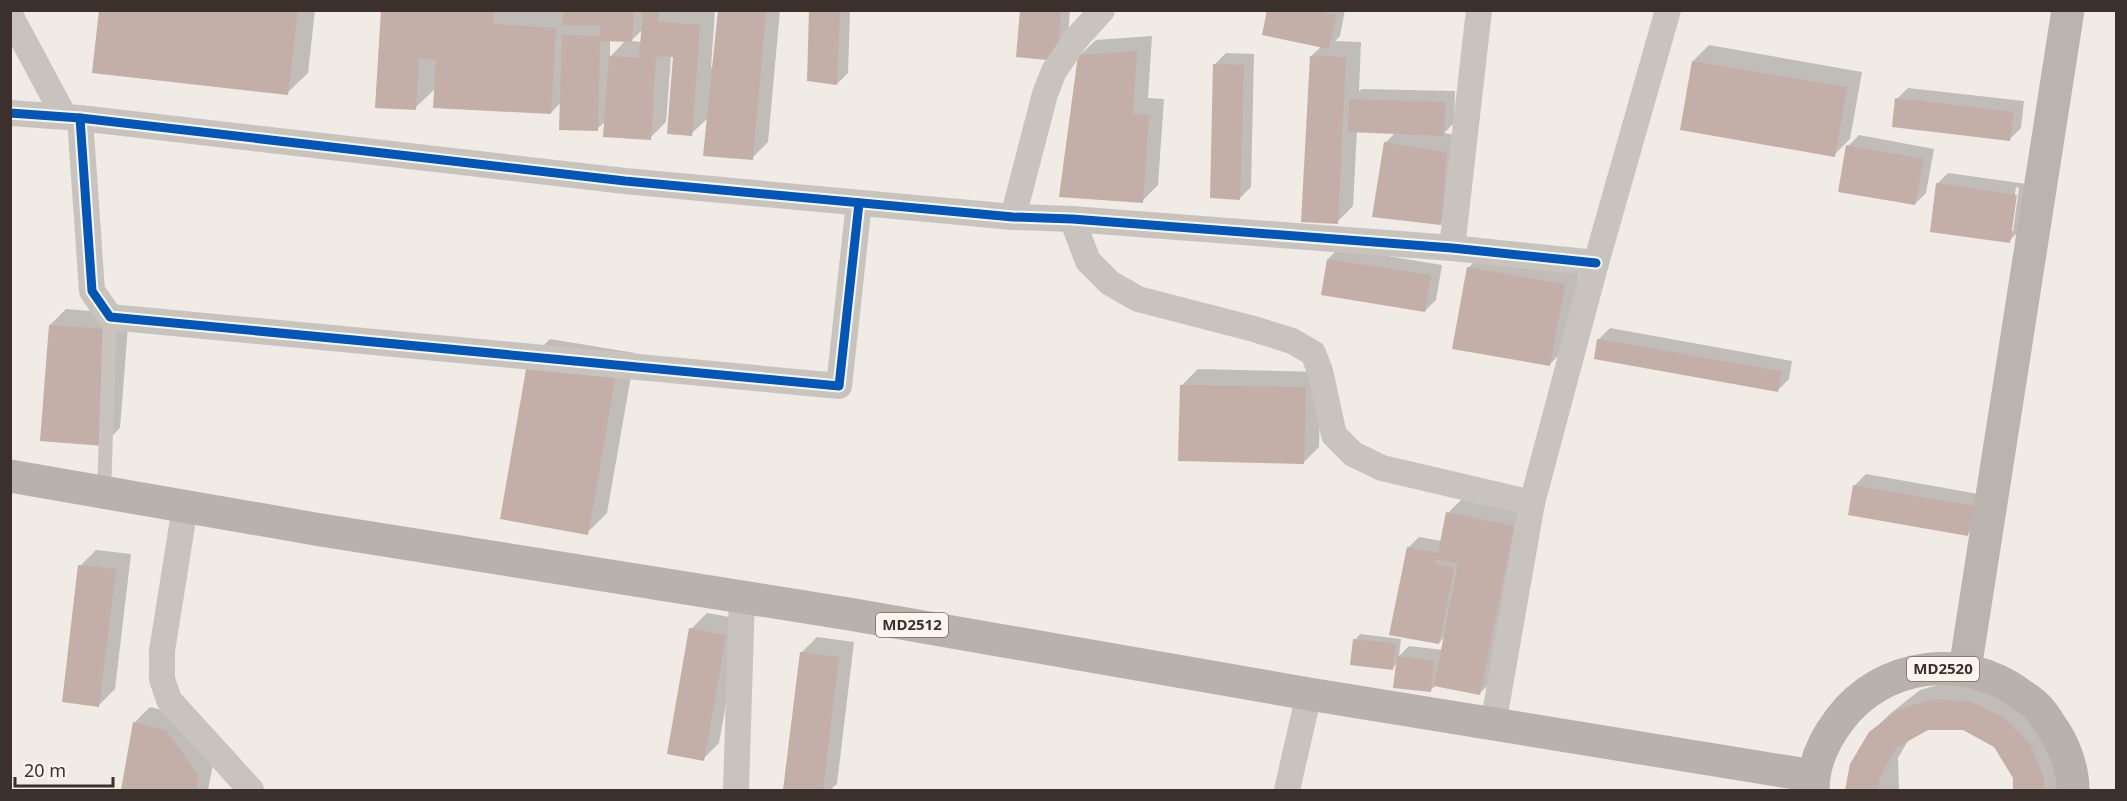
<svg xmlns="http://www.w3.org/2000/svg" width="2127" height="801" font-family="'Noto Sans',sans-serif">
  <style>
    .shadow { fill: #0003; fill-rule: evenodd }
    .building { fill: #c3afa7 }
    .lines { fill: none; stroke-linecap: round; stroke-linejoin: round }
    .service { stroke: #c9c3be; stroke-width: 14 }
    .minor { stroke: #c9c3be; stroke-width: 26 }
    .secondary { stroke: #bab3ae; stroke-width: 33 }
    .primary { stroke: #b8b1ad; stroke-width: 33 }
    .cycleway-casing { stroke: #fbf5ee; stroke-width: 13 }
    .cycleway { stroke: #0057b8; stroke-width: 9 }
    .labels { text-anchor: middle; stroke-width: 6; stroke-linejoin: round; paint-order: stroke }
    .shield { fill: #fbf5ee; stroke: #756b66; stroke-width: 1.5 }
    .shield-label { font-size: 15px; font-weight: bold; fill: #3b302b }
  </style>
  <rect width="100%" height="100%" fill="#f0ebe5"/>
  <g class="shadow">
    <polygon points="101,10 315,10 308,73 287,93"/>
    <path d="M382,10H715L711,67H714L720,10H780L768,142L752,158L709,117L691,134L674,56H671L666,122L650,138L606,121L597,129L561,102L551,113L436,88L415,108ZM643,29L642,42L631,41ZM610,40H626L610,57Z"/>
    <polygon points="810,10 850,10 848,73 837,84"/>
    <polygon points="1022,10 1070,10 1067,48 1056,59"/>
    <polygon points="1269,10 1345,10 1340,36 1335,41 1361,42 1359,91 1362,89 1455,91 1454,123 1444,133 1463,136 1456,208 1440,224 1386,142 1395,133 1357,131 1353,206 1337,222 1311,56 1322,46"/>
    <polygon points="1152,36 1148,98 1164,99 1158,185 1142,201 1079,56 1096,40"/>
    <polygon points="1709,45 1862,72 1850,139 1834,155 1693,61"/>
    <polygon points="1226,53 1254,54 1251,187 1240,198 1215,64"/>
    <polygon points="1908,88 2024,101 2021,128 2010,139 1897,99"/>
    <polygon points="1859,135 1934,149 1926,193 1915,204 1848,146"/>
    <path d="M1948,173L2027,184L2020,230L2009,241L1937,184ZM2016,187L2019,188L2013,231H2010Z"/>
    <polygon points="1339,248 1442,265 1436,300 1425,311 1328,259"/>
    <polygon points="1484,252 1580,269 1566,348 1550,364 1468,268"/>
    <polygon points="66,309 129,314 120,428 104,444 50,325"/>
    <polygon points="1610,328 1792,361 1789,379 1778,390 1596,358 1599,339"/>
    <polygon points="550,339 635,353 607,513 587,533 530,359"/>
    <polygon points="1198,369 1321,372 1319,447 1303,463 1182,385"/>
    <polygon points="1866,474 1984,495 1979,523 1968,534 1850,513 1855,485"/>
    <polygon points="1464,497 1529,510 1496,677 1480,693 1436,685 1430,691 1397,663 1393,668 1355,640 1360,634 1401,639 1399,656 1409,646 1443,650 1445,636 1439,643 1408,548 1419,537 1442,541 1448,513"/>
    <polygon points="96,550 131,554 115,689 99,705 80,566"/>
    <polygon points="707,613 741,619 719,743 703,759 691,629"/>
    <polygon points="817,637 854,642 837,784 830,790 785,790 801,653"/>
    <polygon points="1955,680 1991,682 2063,758 2063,790 2014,790 2014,778 1996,746 1964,728 1927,729 1909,739 1898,758 1899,790 1847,790 1851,765 1870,733 1891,713 1920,690"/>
    <polygon points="150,707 182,715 214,759 208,790 122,790 134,723"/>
  </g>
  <g class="building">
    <polygon points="99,10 298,10 288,95 92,73"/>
    <polygon points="381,10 494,10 493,24 556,28 551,114 433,108 436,59 419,58 416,110 375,108"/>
    <polygon points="563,10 634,10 632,42 600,41 598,131 559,130 562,35 600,36 601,26 563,25"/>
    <polygon points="643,10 659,10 658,22 700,25 692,136 667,134 673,57 656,56 651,140 603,137 609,56 639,58"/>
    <polygon points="718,10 766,10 753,160 703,156"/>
    <polygon points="809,10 840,10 837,85 807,81"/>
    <polygon points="1020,10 1061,10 1057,61 1016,57"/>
    <polygon points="1267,10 1311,10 1336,15 1329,49 1262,35"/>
    <polygon points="1137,51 1133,114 1149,115 1143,203 1059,197 1078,55"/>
    <polygon points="1310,56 1346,57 1338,224 1301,222"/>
    <polygon points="1692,61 1847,87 1835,157 1680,130"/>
    <polygon points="1213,64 1244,65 1240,200 1210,198"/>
    <polygon points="1895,98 2014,112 2010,141 1892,127"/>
    <polygon points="1349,99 1445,102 1444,136 1348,132"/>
    <polygon points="1384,142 1447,152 1441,225 1372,217"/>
    <polygon points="1846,145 1924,159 1915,205 1838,192"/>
    <polygon points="1936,183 2017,195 2010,243 1930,232"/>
    <polygon points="1327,259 1431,275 1425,312 1321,295"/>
    <polygon points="1467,267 1565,284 1550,366 1452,349"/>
    <polygon points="49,325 114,330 104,446 40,441"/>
    <polygon points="1597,339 1782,371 1778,392 1594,359"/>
    <polygon points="528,358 616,373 588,535 500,519"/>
    <polygon points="1180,385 1306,387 1304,464 1178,461"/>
    <polygon points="1853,485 1974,506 1968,536 1848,515"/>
    <polygon points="1446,512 1514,526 1480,695 1434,686 1458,563 1436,560 1435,564 1454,568 1439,644 1389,635 1407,547 1438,553"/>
    <polygon points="78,565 116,569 99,707 62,702"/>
    <polygon points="689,628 726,635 704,761 667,754"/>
    <polygon points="1353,639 1396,643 1393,670 1350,665"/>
    <polygon points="800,652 839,657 823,790 783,790"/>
    <polygon points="1397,656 1434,661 1431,692 1393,688"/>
    <polygon points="1934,699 1971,702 2004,717 2030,744 2044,779 2044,790 2013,790 2013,778 1994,747 1963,730 1928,730 1896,748 1879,779 1879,790 1845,790 1850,764 1869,732 1898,710"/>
    <polygon points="133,722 166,730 198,775 196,790 121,790"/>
  </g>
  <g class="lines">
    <polyline class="service" points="104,492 110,317"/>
    <g class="minor">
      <polyline points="10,15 64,116"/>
      <polyline points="10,113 80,118 625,181 1013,217 1072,219 1452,248 1596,263"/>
      <polyline points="80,118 92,291 110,317 839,386 859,203"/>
      <polyline points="1013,217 1045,94 1054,71 1076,39 1102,10"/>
      <polyline points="1072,219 1088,261 1110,283 1138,299 1254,329 1292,341 1313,353 1320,371 1334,435 1353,454 1382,468 1532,503"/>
      <polyline points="1452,248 1479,10"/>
      <polyline points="185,507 162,651 162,679 169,700 251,790"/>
      <polyline points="1493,725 1532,503 1596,263 1668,10"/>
      <polyline points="736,790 742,597"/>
      <polyline points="1287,790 1309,694"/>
    </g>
    <polyline class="secondary" points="1965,669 2068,10"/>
    <g class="primary">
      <polyline points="10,476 321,530 849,614 1309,694 1813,776"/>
      <path d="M1813,790C1813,764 1824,740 1840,719C1882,663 1964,652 2020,694C2026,698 2033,702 2038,708C2043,713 2047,720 2051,726C2064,744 2073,768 2073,790"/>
    </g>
    <g class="cycleway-casing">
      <g id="cycleway">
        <polyline points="10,113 80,118 625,181 1013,217 1072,219 1452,248 1596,263"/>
        <polyline points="80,118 92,291 110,317 839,386 859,203"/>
      </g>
    </g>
    <use href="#cycleway" class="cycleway"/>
  </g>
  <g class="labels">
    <g class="shield">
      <rect x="876" y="613" width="72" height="24" rx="4.5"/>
      <rect x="1907" y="657" width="72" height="24" rx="4.5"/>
    </g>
    <g class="shield-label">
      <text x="912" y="630">MD2512</text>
      <text x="1943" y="674">MD2520</text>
    </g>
  </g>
  <rect width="2127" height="801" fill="none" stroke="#3b302b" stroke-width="24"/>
  <path d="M15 777v9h98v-9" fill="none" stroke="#3b302b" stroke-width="3"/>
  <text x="24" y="777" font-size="18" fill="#3b302b" stroke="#fbf5ee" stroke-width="4.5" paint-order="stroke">20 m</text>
</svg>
